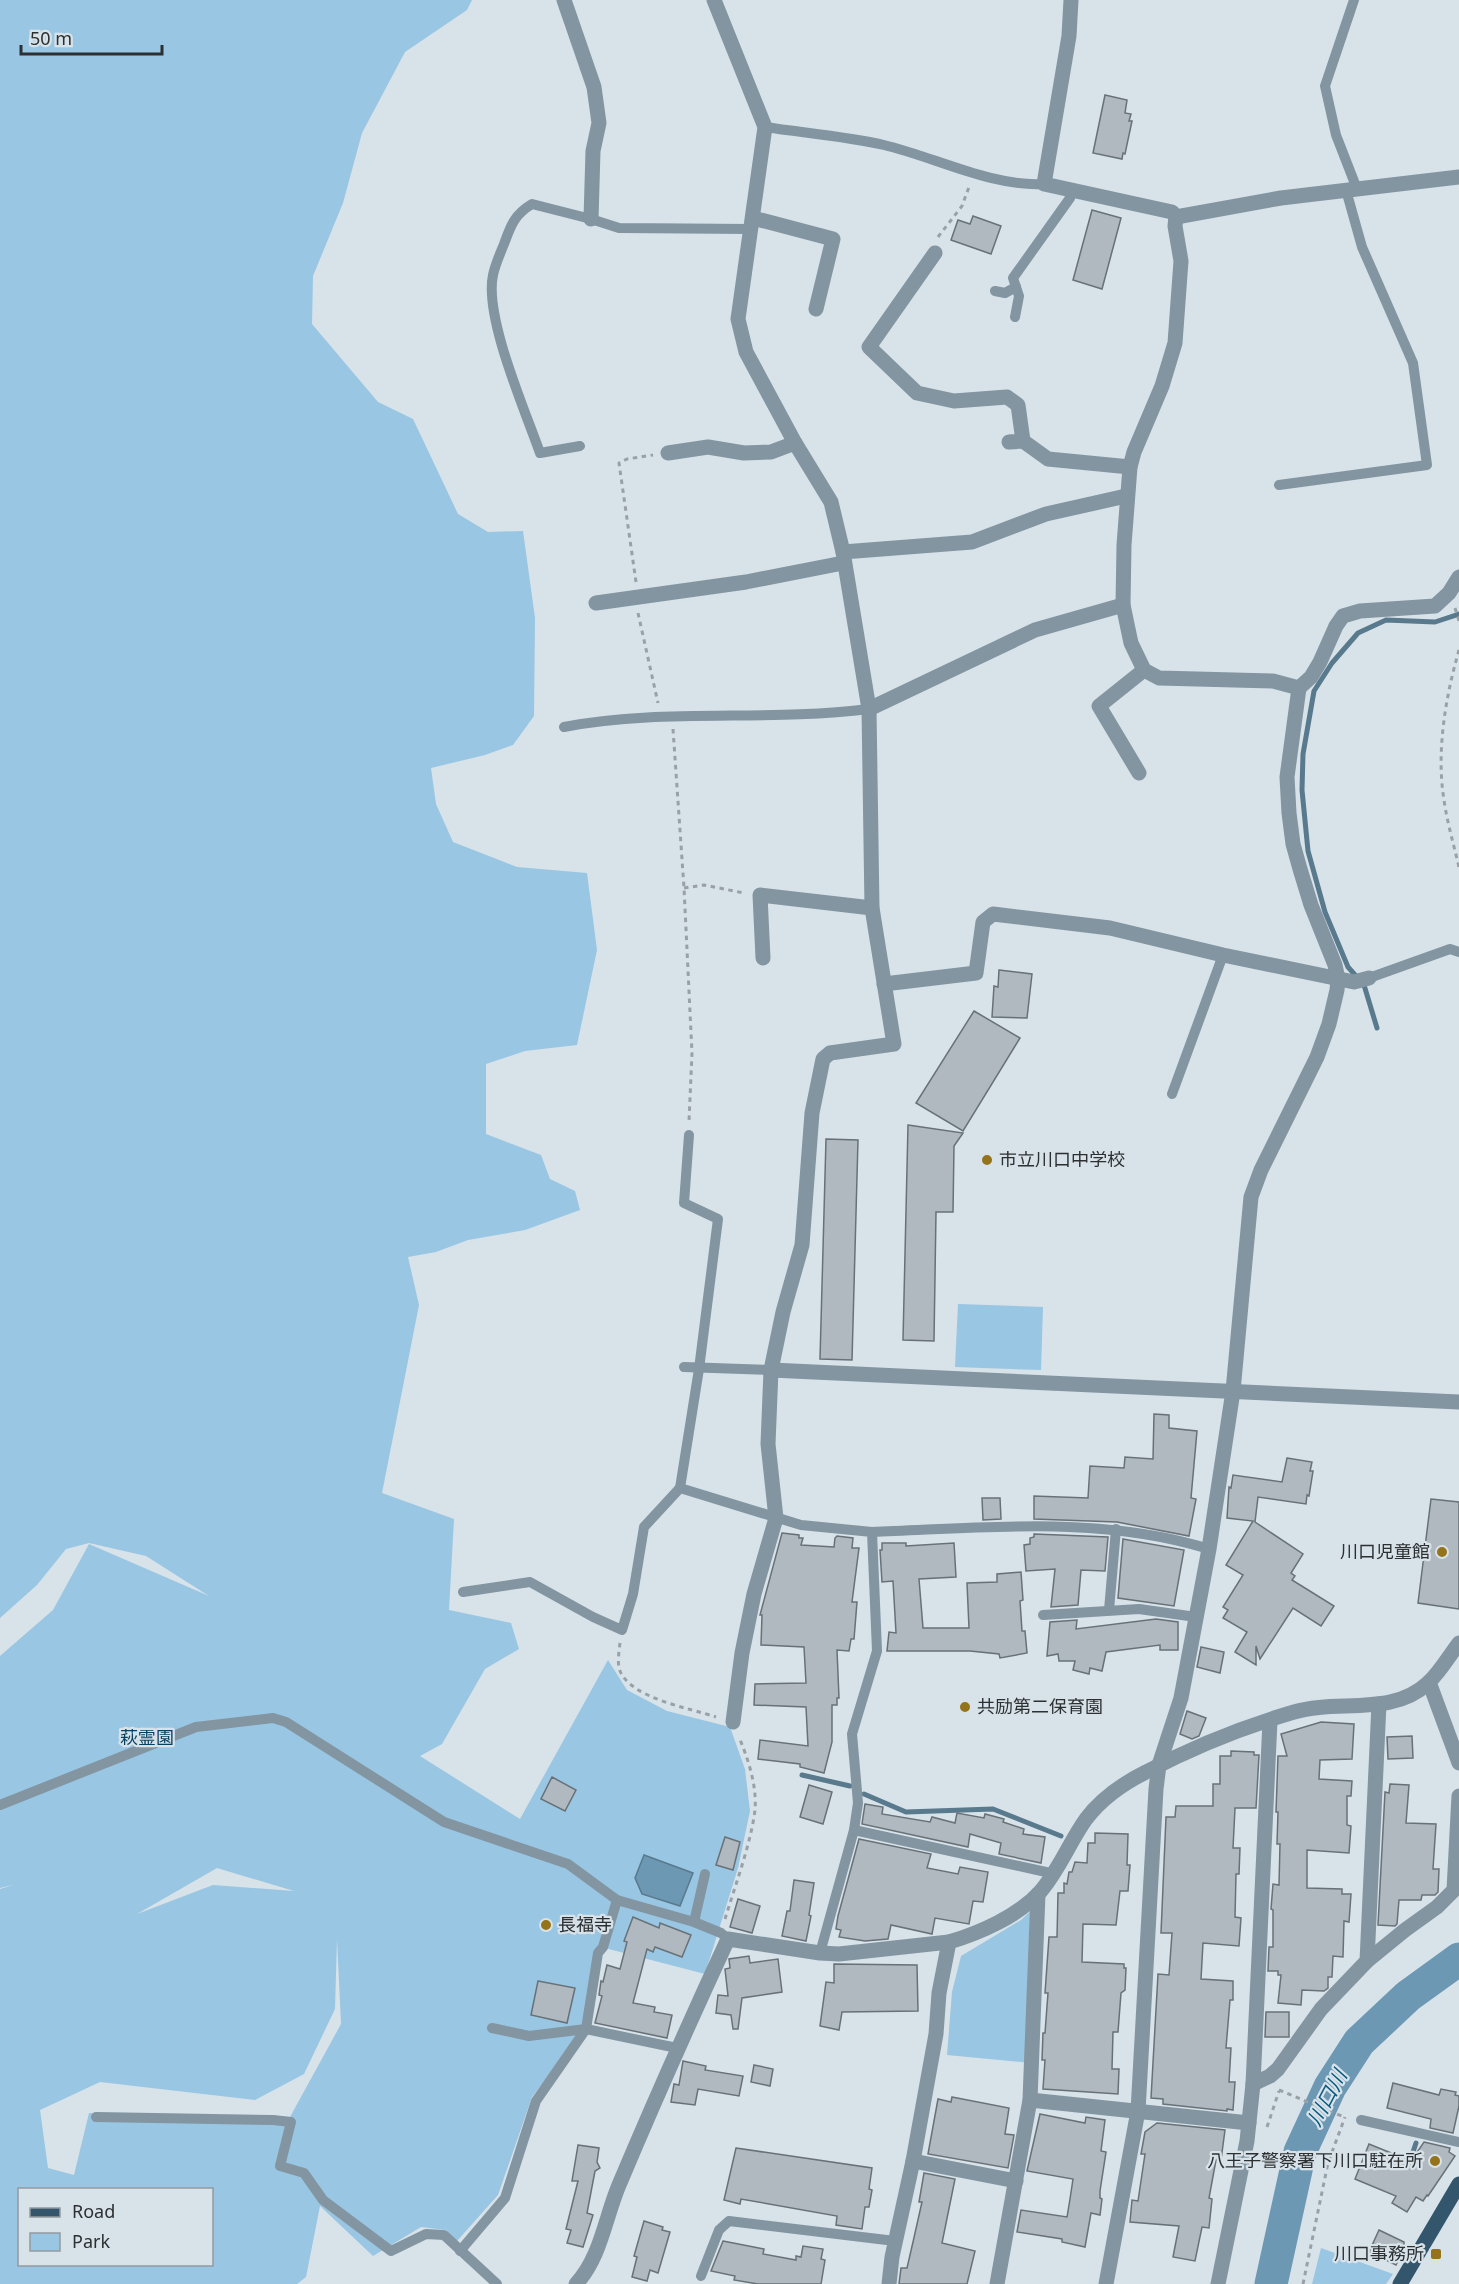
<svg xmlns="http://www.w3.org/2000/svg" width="1459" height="2284" font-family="'Noto Sans','Noto Sans JP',sans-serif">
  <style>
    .green { fill: #99c6e3; fill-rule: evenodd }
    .water { fill: #6c98b4; stroke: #59798d; stroke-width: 1.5 }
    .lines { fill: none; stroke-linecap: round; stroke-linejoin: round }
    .stream { stroke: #59798d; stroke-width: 5 }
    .river { stroke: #6c98b4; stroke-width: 33 }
    .building { fill: #b0b9c0; stroke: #687177; stroke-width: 1.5 }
    .path { stroke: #99a1a6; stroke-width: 3; stroke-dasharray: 4.5 4.5; stroke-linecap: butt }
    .service { stroke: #8295a1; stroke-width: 10 }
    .minor { stroke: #8295a1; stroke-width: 15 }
    .tertiary { stroke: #8295a1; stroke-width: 15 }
    .primary { stroke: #34566c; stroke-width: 15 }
    .poi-dot { fill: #94731b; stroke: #d8e2e9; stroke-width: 2 }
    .labels { text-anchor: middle; stroke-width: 4.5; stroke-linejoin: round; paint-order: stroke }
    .poi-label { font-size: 18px; fill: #2c3032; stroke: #d8e2e9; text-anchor: start }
    .park-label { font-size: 18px; fill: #06425f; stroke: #d8e2e9 }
    .water-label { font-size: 20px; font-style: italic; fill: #095a80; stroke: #d8e2e9 }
  </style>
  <rect width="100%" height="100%" fill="#d8e2e9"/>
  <g class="green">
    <path d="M0,0H472L467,10L405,52L362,133L343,203L313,276L312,324L378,402L413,419L458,514L488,532L523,531L535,618L534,716L513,745L485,755L431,768L436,804L453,842L517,867L587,873L597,950L577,1045L525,1051L486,1064V1134L541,1155L550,1179L575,1191L580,1210L525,1230L468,1240L436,1252L408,1257L419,1305L382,1493L454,1519L449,1610L511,1623L519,1649L485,1669L442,1744L420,1756L520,1819L608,1660L627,1690L667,1711L730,1727L745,1769L750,1811L738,1868L705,1974L601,1947L582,2031L532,2097L498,2195L457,2241L446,2230L421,2227L373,2256L320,2206L306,2277L297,2284H0V1889L13,1885L0,1888V1656L53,1610L89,1544L209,1596L146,1556L89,1543L66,1549L37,1585L0,1618ZM217,1868L294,1891L213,1885L137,1914ZM337,1939L341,2024L290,2117L89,2113L74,2175L48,2168L40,2110L100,2082L255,2100L304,2074L335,2009ZM20,2190H212V2264H20Z"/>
    <polygon points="958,1304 1043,1307 1041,1370 955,1367"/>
    <polygon points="1038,1904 1031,2063 947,2055 952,1992 961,1956 1021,1920"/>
    <polygon points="1321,2248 1393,2274 1386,2284 1312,2284"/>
  </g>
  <polygon class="water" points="644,1855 693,1873 680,1906 642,1894 635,1878"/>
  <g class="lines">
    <g class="stream">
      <polyline points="1377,1028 1364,985 1348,967 1325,912 1308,851 1302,790 1303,754 1314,691 1332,663 1358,633 1386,620 1435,622 1459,614"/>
      <polyline points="802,1775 850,1786"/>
      <polyline points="864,1794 906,1812 993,1809 1061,1836"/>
      <polyline points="1414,2164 1410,2161 1416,2143"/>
    </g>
    <polyline class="river" points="1271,2284 1300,2152 1330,2087 1359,2042 1408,1996 1459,1959"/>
  </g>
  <g class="building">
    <polygon points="1105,95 1127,100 1125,113 1131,114 1129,121 1132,121 1125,154 1123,153 1122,159 1093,153"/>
    <polygon points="1092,210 1121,218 1102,289 1073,280"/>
    <polygon points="973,216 1001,226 991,254 951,240 958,220 970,224"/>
    <polygon points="999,970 1032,974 1027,1018 992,1017 994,986 998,987"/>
    <polygon points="974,1011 1020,1038 963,1131 916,1103"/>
    <polygon points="908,1125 963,1133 954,1146 953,1212 936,1212 934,1341 903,1340"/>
    <polygon points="826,1139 858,1140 852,1360 820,1359"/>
    <polygon points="1154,1414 1169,1415 1169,1428 1197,1431 1191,1498 1196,1499 1189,1536 1117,1522 1034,1519 1034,1496 1088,1498 1090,1466 1124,1468 1125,1457 1153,1459"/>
    <polygon points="1287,1458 1312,1462 1310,1471 1313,1471 1309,1496 1307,1495 1306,1504 1258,1497 1255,1522 1303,1554 1291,1573 1295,1576 1292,1580 1334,1606 1321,1626 1293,1608 1260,1659 1256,1646 1256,1665 1235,1652 1247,1632 1223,1618 1228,1610 1223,1607 1243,1575 1226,1565 1253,1521 1227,1518 1229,1487 1231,1488 1233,1475 1282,1482"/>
    <polygon points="982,1498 1000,1498 1001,1519 983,1520"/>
    <polygon points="1431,1499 1459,1502 1459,1609 1418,1603"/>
    <polygon points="782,1533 799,1535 799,1538 803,1538 801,1545 834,1547 835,1538 837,1536 853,1538 852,1548 859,1548 852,1602 857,1602 854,1639 851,1639 849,1651 837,1650 839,1698 837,1698 837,1705 832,1705 832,1742 824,1773 800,1767 800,1764 758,1759 760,1740 808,1746 806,1707 754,1705 755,1684 806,1683 804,1647 761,1645 762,1615 760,1615"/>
    <polygon points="1034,1534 1108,1537 1105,1571 1081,1570 1078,1605 1051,1607 1055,1569 1026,1571 1024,1545 1030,1544 1030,1538 1034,1537"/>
    <polygon points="1123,1539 1184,1550 1174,1606 1118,1598"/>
    <polygon points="882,1543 906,1543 906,1546 954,1543 956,1577 919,1579 923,1628 969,1628 967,1583 997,1582 997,1574 1021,1572 1023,1600 1020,1601 1022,1631 1025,1631 1027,1653 1000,1658 999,1654 970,1651 887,1651 889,1632 896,1633 893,1581 882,1582 880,1550 882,1550"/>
    <polygon points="1156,1619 1178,1622 1178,1650 1160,1650 1160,1645 1106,1652 1102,1671 1090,1668 1089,1674 1073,1670 1075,1661 1059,1661 1058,1654 1047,1656 1050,1622 1077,1620 1076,1629"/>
    <polygon points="1201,1647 1224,1652 1220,1673 1197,1667"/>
    <polygon points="1187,1711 1206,1718 1199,1736 1192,1739 1180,1734"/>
    <polygon points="1321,1722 1354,1724 1352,1759 1320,1760 1319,1779 1352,1781 1351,1796 1347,1796 1347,1825 1351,1826 1349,1853 1307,1850 1307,1888 1342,1889 1342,1894 1351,1894 1349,1922 1344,1921 1343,1957 1333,1956 1332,1977 1328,1977 1328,1988 1324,1991 1302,1990 1301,2005 1278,2003 1281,1975 1278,1975 1278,1971 1268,1971 1269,1947 1273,1947 1273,1910 1271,1909 1273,1884 1279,1885 1280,1844 1277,1844 1278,1812 1276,1812 1278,1756 1287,1756 1281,1734"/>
    <polygon points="1412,1736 1413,1758 1388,1759 1387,1737"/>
    <polygon points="1231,1751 1254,1752 1254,1755 1259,1755 1256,1808 1235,1808 1233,1848 1240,1848 1239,1874 1236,1874 1235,1917 1241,1918 1239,1946 1203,1943 1201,1979 1233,1981 1233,2000 1230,2000 1226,2048 1231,2048 1229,2082 1235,2082 1233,2110 1227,2109 1227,2111 1163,2104 1163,2099 1151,2098 1158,1974 1169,1975 1172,1933 1161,1933 1166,1817 1175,1817 1176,1806 1213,1806 1213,1784 1220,1784 1220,1756 1231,1756"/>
    <polygon points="552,1777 576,1790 565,1811 541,1799"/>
    <polygon points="1390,1784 1409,1785 1406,1823 1436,1824 1433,1869 1439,1869 1438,1892 1435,1895 1422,1895 1421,1900 1399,1900 1397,1924 1395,1926 1378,1925 1385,1792 1389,1793"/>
    <polygon points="809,1785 832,1792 823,1824 800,1817"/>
    <polygon points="865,1804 883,1807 882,1814 930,1822 932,1817 955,1823 957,1813 984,1818 985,1814 1004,1819 1003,1822 1024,1829 1023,1834 1045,1837 1041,1863 999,1854 1001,1843 970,1834 968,1847 862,1824"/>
    <polygon points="1095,1833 1128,1834 1127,1865 1130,1865 1128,1891 1120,1891 1116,1925 1083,1924 1082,1962 1124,1964 1124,1968 1126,1968 1125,1990 1121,1993 1118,2032 1113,2032 1112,2069 1119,2069 1118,2094 1043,2089 1045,2060 1042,2060 1043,2033 1045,2033 1048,1993 1045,1993 1049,1937 1057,1937 1058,1893 1064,1893 1064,1883 1067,1884 1069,1872 1072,1872 1075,1862 1087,1863 1088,1843 1095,1843"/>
    <polygon points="725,1837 740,1842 733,1870 716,1865"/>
    <polygon points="859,1839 931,1854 927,1868 958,1874 960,1867 988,1872 983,1902 973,1901 969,1924 935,1918 932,1934 891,1925 888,1939 865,1941 839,1937 841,1930 836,1929 838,1916"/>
    <polygon points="794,1880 814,1883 809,1915 811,1916 806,1941 782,1936 787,1911 790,1911"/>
    <polygon points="738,1899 760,1906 752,1933 730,1927"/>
    <polygon points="633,1917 659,1928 660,1923 691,1935 682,1957 655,1947 653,1952 647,1949 633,2003 655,2007 654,2012 672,2015 667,2038 595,2023 602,1996 599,1995 601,1981 603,1982 607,1965 620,1969 627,1942 624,1941"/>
    <polygon points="749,1956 750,1963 778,1959 782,1992 742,1998 738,2029 733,2029 731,2015 716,2013 718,1995 728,1996 725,1969 730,1968 729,1959"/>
    <polygon points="834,1964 917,1965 918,2011 842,2012 839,2030 820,2026 826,1982 834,1983"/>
    <polygon points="538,1981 575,1988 567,2023 531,2015"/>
    <polygon points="1266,2012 1289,2012 1289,2037 1265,2037"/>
    <polygon points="683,2061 706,2066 705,2070 743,2076 739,2096 698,2089 695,2105 671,2102 674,2084 679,2085"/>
    <polygon points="754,2065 773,2069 770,2086 751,2082"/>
    <polygon points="1393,2083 1439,2095 1441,2089 1456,2092 1455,2095 1459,2096 1459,2106 1453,2133 1430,2128 1431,2119 1387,2108"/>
    <polygon points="952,2097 1009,2108 1005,2134 1014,2135 1008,2168 928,2154 938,2099 951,2102"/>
    <polygon points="1040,2114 1085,2123 1086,2117 1105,2120 1101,2151 1106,2152 1100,2191 1100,2198 1102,2199 1100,2215 1091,2213 1085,2247 1062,2242 1062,2239 1017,2232 1021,2210 1067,2217 1070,2199 1073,2179 1027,2171"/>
    <polygon points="1157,2123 1225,2130 1221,2160 1216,2160 1209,2198 1212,2199 1209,2228 1202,2227 1195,2261 1173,2257 1179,2226 1130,2222 1132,2200 1138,2201 1145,2154 1141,2154 1145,2132"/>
    <polygon points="1424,2142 1450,2148 1449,2152 1455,2156 1428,2196 1427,2195 1423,2201 1416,2197 1407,2212 1392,2203 1396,2196 1355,2179 1369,2144 1411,2161"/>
    <polygon points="578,2145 599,2148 597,2162 600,2168 595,2171 587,2213 593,2215 583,2247 567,2243 571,2230 566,2229 578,2181 572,2181"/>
    <polygon points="736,2148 872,2168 869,2189 872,2190 869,2207 865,2207 862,2229 836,2225 837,2216 741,2199 740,2204 724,2200"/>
    <polygon points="924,2173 955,2179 942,2243 975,2251 967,2284 899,2284 901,2268 907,2268 913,2242 922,2202 919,2202"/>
    <polygon points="644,2221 663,2227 662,2230 670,2232 658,2273 650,2270 647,2281 632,2277 637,2257 634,2256"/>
    <polygon points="1379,2230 1404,2242 1404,2248 1396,2265 1369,2252"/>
    <polygon points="723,2241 764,2249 763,2254 796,2260 796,2256 801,2257 803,2246 823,2249 821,2259 825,2260 821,2284 758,2284 734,2280 735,2276 711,2271"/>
  </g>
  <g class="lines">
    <g class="path">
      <polyline points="938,237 962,206 969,187"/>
      <polyline points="636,582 619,463 627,459 653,455"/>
      <polyline points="1455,608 1459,621"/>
      <polyline points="638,613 658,703"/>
      <path d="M1459,650C1446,695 1437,747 1443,793C1446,818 1453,842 1459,867"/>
      <polyline points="673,729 684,888 692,1053 689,1121"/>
      <polyline points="684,888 704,885 744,893"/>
      <path d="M620,1643C619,1651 617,1664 620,1671C632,1699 690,1708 716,1717"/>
      <path d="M725,1919C735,1886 751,1843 755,1810C757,1785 748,1759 739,1737"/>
      <polyline points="1279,2090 1344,2117"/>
      <polyline points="1267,2127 1279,2091"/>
      <polyline points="1303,2284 1328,2163 1345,2117"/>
    </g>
    <g class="service">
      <polyline points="1354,0 1325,86 1336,135 1357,189"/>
      <path d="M765,127C804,133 845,136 884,145C935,157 991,187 1044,184"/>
      <polyline points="995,291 1005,293 1016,287"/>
      <polyline points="1015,317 1019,296 1013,278 1070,198 1072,190"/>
      <path d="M580,446L540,453C525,410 484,317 493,275C495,265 500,254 504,244C511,225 514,215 532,204L591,219L619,228L750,229"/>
      <polyline points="1279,485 1427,465 1413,363 1362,247 1346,190"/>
      <path d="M564,727C664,708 767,722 869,709"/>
      <polyline points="1369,978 1450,949 1459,952"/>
      <polyline points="1172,1094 1223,955"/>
      <polyline points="684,1367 771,1370"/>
      <polyline points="680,1488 699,1369 718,1219 684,1203 689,1135"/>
      <path d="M872,1532C985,1528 1100,1515 1209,1549"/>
      <polyline points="463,1592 530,1582 593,1617 622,1630 633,1594 644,1527 680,1488 801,1525 872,1532 877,1651 852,1734 858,1803 854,1830 820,1953"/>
      <polyline points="1109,1610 1116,1529"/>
      <polyline points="1043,1615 1139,1609 1196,1617"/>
      <polyline points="0,1805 196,1727 273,1718 286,1722 444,1822 568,1864 617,1900 694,1922 721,1933 728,1939"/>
      <polyline points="854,1830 1055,1874"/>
      <polyline points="694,1922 705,1874"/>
      <polyline points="492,2028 529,2036 586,2029 677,2048"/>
      <polyline points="96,2117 273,2120 291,2122 280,2166 304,2173 323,2200 391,2251 426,2234 444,2235 497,2284"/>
      <polyline points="1361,2120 1459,2142"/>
      <polyline points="460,2251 505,2198 536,2101 586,2029 598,1953 603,1947 617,1900"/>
      <polyline points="701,2276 719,2230 729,2221 895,2241"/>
    </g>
    <g class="minor">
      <polyline points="564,0 594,87 599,123 593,151 591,219"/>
      <polyline points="714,0 765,127 738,319 746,352 795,443 831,502 843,552 869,709 872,908 894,1044 830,1053 823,1059 812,1113 802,1245 783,1312 771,1370 768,1444 776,1518 754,1594 742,1653 733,1722"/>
      <polyline points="1071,0 1069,36 1044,184 1172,212 1176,217 1281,198 1459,177"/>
      <polyline points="753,218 833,239 816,309"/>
      <polyline points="935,253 869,347 917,393 954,401 1007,397 1018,405 1023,441 1009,442"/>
      <polyline points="1023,441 1048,459 1130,467"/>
      <polyline points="668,453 708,447 744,453 771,452 795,443"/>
      <polyline points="843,552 972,542 1046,514 1126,496"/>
      <polyline points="596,603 746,582 843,563"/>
      <polyline points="1299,688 1311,677 1320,662 1336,626 1343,616 1360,611 1435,606 1449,593 1459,577"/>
      <polyline points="869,709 1035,630 1123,605"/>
      <polyline points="1139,773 1099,706 1144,670"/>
      <polyline points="763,958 760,895 872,908"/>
      <polyline points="884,984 976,973 983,922 993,914 1110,928 1223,955 1354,982 1369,978"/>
      <polyline points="771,1370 1459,1402"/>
      <polyline points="1429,1682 1459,1763"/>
      <polyline points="1159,1765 1181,1698 1209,1549 1233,1391 1251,1197 1261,1170 1317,1057 1329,1024 1337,990 1338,979 1335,965 1311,905 1300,869 1293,844 1289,813 1287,777 1299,688 1273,681 1159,678 1144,670 1131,643 1123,605 1124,545 1130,467 1134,452 1162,386 1175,343 1181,261 1175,226 1176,217"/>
      <polyline points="1367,1961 1405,1930 1437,1907 1454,1890 1459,1796"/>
      <polyline points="1253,2084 1270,2076 1278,2069 1321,2009 1367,1961 1379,1704"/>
      <polyline points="1030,2100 1249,2123"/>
      <polyline points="913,2161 1016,2181"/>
      <path d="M576,2284C601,2257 605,2218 619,2185C654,2102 690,2021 728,1939L820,1953L839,1954L949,1942C980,1933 1018,1916 1040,1892C1059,1870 1069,1843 1086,1819C1101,1799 1124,1783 1146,1772C1193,1747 1243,1727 1294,1712C1337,1699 1392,1717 1428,1683C1440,1672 1449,1656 1459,1643"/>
      <polyline points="889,2284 892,2257 913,2161 936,2034 939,1993 949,1942"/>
      <polyline points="997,2284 1030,2100 1038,1894"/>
      <polyline points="1218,2284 1247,2141 1253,2084 1270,1721"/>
    </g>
    <polyline class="tertiary" points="1106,2284 1138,2111 1156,1789 1159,1765"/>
    <polyline class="primary" points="1400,2284 1459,2184"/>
  </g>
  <g class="poi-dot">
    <circle cx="987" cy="1160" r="6"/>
    <circle cx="1442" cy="1552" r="6"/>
    <circle cx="965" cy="1707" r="6"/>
    <circle cx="546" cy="1925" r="6"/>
    <circle cx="1435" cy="2161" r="6"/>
    <rect x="1430" y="2248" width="12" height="12" rx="3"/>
  </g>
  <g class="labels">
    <g class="poi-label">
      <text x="999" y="1166">市立川口中学校</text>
      <text x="1430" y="1558" text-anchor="end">川口児童館</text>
      <text x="977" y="1713">共励第二保育園</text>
      <text x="558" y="1931">長福寺</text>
      <text x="1423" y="2167" text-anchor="end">八王子警察署下川口駐在所</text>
      <text x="1424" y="2260" text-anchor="end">川口事務所</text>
    </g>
    <g class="park-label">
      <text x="147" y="1744">萩霊園</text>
    </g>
    <g class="water-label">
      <text transform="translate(1327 2098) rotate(-62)" y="7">川口川</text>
    </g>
  </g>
  <rect x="18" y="2188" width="195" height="78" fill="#d8e2e9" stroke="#939ba0" stroke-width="1.5"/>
  <rect x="30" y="2208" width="30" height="9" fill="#34566c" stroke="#939ba0" stroke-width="1.5"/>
  <text x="72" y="2218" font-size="18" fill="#2c3032">Road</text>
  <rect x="30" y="2233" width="30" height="18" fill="#99c6e3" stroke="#939ba0" stroke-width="1.5"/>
  <text x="72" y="2248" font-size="18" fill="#2c3032">Park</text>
  <path d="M21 45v9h141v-9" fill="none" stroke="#2c3032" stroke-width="3"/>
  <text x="30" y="45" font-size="18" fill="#2c3032" stroke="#d8e2e9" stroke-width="4.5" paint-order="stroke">50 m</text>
</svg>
